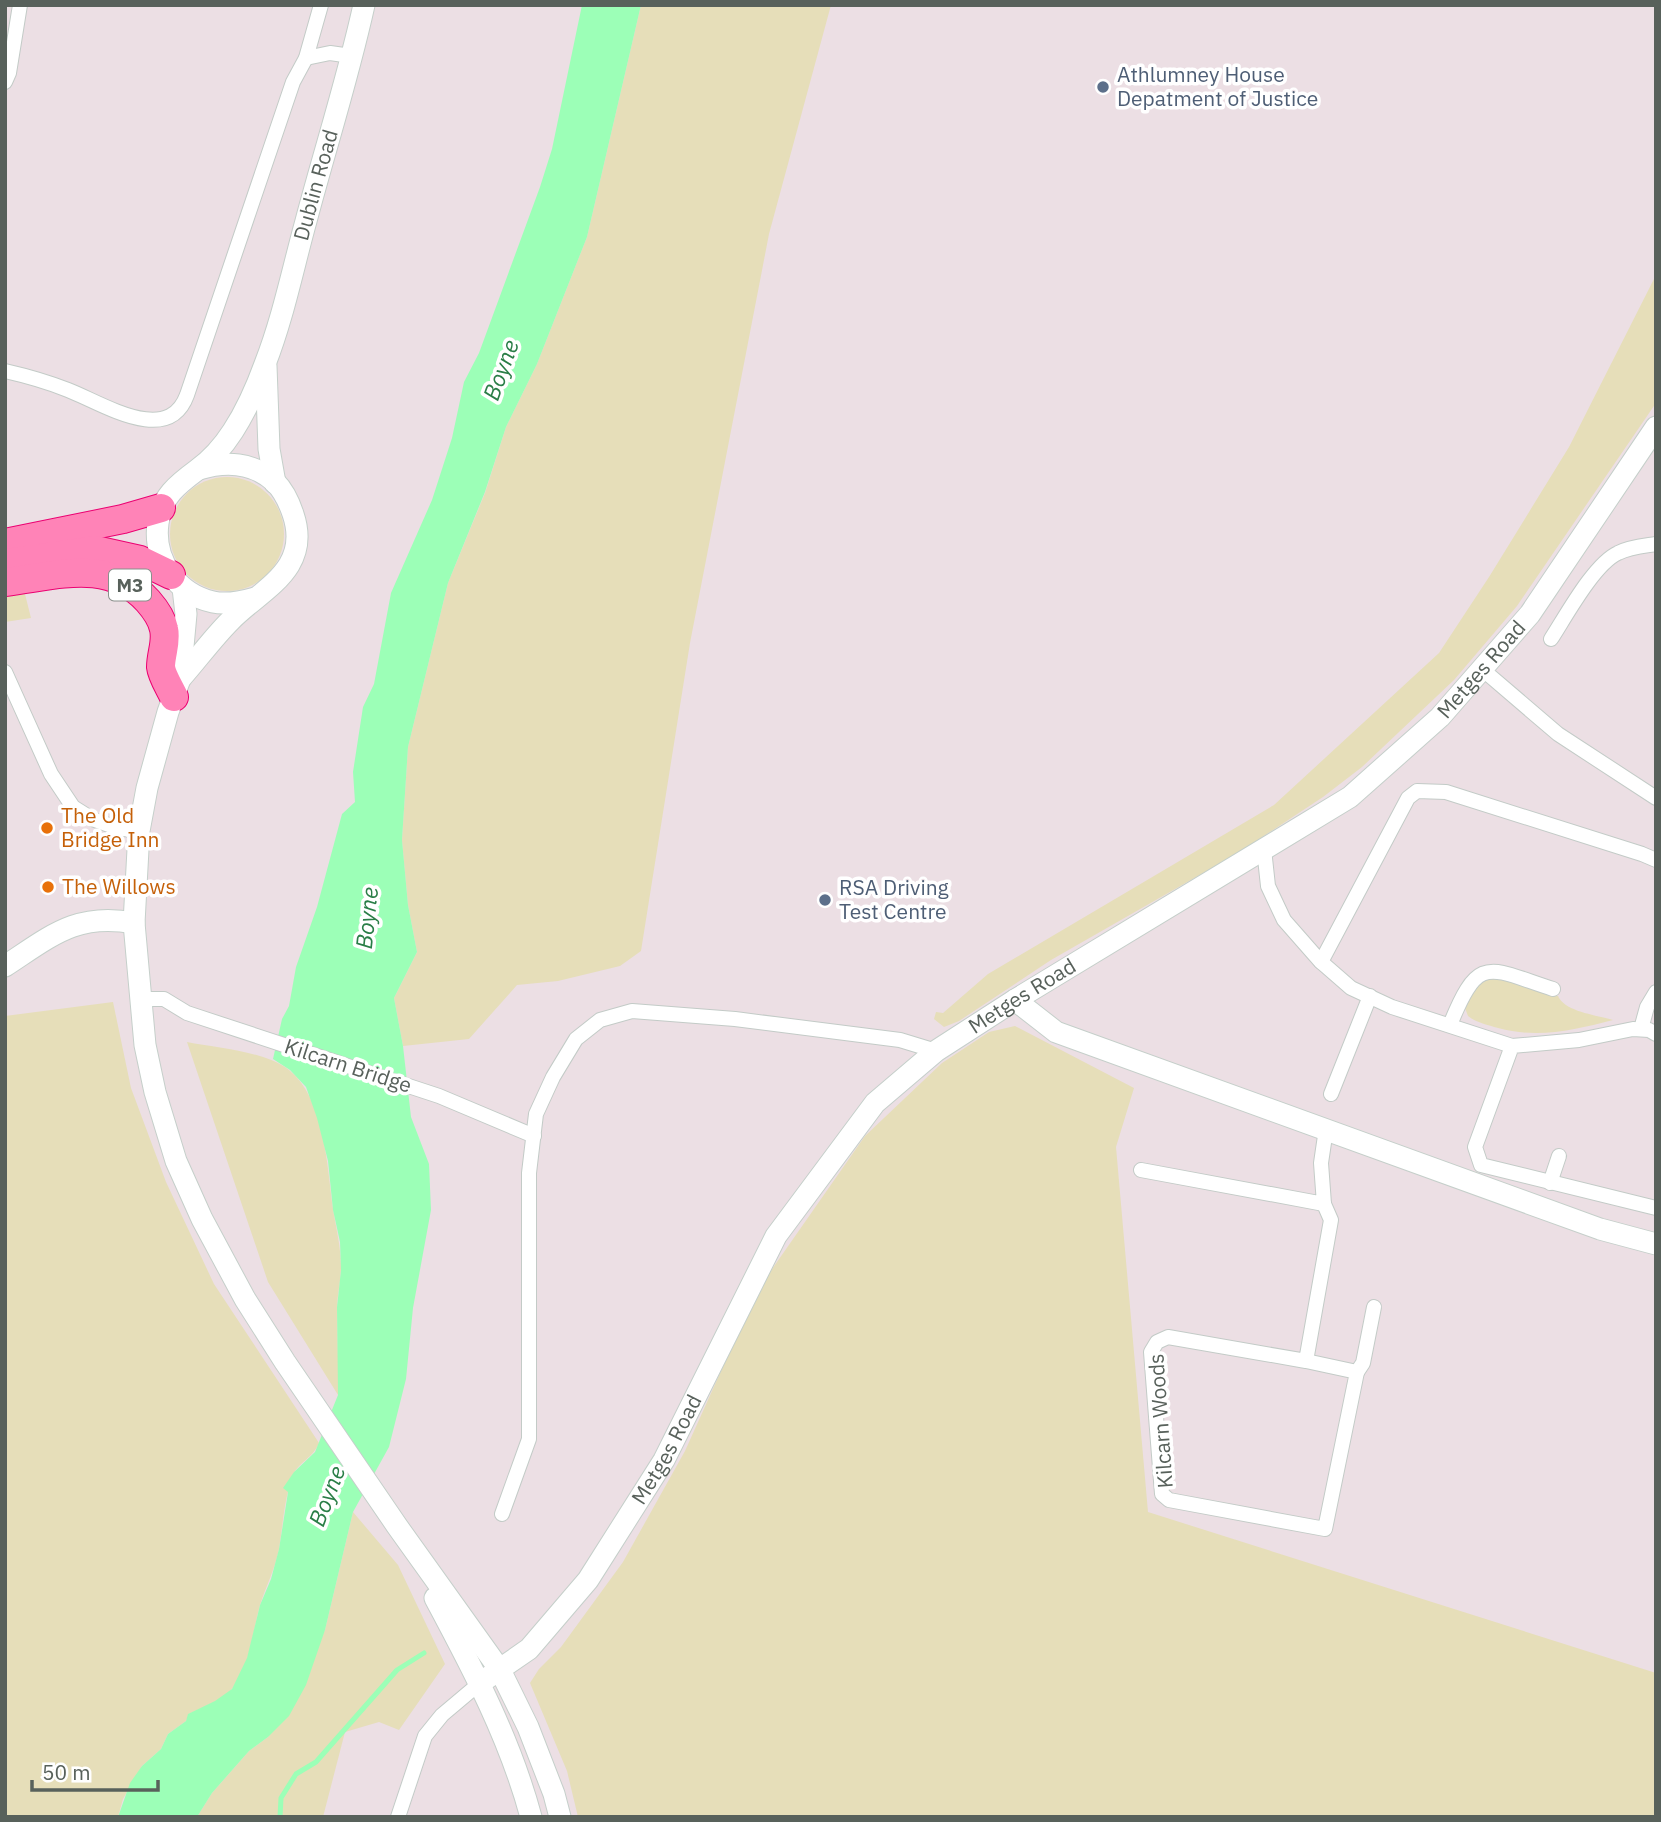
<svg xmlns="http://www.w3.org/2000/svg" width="1661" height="1822" font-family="'IBM Plex Sans',sans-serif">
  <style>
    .green { fill: #e6deb9 }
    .water { fill: #9cffb7 }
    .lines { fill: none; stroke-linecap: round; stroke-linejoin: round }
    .stream { stroke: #9cffb7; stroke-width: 5 }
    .street-casing { stroke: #c3cbc7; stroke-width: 16 }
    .secondary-casing { stroke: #c5cfca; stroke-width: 23 }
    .highway-casing { stroke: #eb0071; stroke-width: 30 }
    .street { stroke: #fff; stroke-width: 14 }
    .secondary { stroke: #fff; stroke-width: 21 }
    .highway { stroke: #ff83b7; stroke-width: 28 }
    .service-dot { fill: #5c6f8a; stroke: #fff; stroke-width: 2.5 }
    .food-dot { fill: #e8710a; stroke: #fff; stroke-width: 2.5 }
    .labels { text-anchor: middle; stroke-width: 7; stroke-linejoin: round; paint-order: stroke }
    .shield { fill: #fff; stroke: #8a908c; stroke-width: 2 }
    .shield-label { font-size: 19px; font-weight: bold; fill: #58615b }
    .service-label { font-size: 21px; fill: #4e5e75; stroke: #fff; text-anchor: start }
    .street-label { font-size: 21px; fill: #58615b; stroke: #fff }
    .food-label { font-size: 21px; fill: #c56008; stroke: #fff; text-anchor: start }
    .water-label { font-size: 23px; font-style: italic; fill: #2a7e47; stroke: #fff }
  </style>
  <rect width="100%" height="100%" fill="#ecdfe4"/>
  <g class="green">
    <polygon points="641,5 831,5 769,234 690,643 641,951 620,966 558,981 517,985 469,1039 403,1046 394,998 417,952 408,905 402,840 408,747 448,583 485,493 506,427 537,364 587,237"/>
    <polygon points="1656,275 1656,403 1517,606 1454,680 1362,767 1323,797 1238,853 1051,960 959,1021 944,1027 934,1019 936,1012 943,1013 988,974 1274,805 1439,653 1489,577 1569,447"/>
    <circle cx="227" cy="534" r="57"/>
    <polygon points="24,590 31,618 5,622 5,595"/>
    <path d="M1491,976L1558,996C1565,1012 1597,1015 1613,1020C1574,1030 1538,1039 1498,1028C1488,1025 1477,1023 1468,1016L1465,1008L1479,981Z"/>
    <path d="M113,1002L131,1088L166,1182L214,1284L319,1443C313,1458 298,1463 293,1475C284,1499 283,1525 279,1549C275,1569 266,1586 260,1605C253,1630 249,1672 231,1690C219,1702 203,1707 189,1714L186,1721L168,1734L161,1749L142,1766L123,1799L118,1817H5V1016Z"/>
    <polygon points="1015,1026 1134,1088 1116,1147 1148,1512 1656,1673 1656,1817 578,1817 567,1771 530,1683 539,1669 561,1647 623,1562 685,1451 730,1351 770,1272 865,1136 942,1063 989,1032"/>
    <path d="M187,1042C217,1048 265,1051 289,1070C325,1099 327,1166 333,1209C336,1228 341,1247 341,1267C341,1281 337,1295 337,1309C337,1338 339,1366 338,1395L268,1282Z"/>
    <polygon points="353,1512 398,1565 445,1664 399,1730 379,1722 345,1732 323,1817 197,1817 212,1793 249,1751 268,1737 325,1630"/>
  </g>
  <polygon class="water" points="582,5 641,5 587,237 537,364 506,427 485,492 448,583 408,747 402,840 408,905 417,952 394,998 403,1046 411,1117 429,1164 431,1210 413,1308 406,1379 389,1447 353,1512 325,1630 306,1685 289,1716 268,1737 249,1751 212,1793 197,1817 118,1817 130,1783 142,1766 161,1749 168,1734 186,1721 188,1714 215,1701 232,1689 247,1658 260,1605 271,1579 279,1549 288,1492 283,1488 294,1472 315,1452 338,1395 337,1307 341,1270 340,1242 333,1210 328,1161 317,1118 306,1087 290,1070 273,1059 282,1019 289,1006 296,967 317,907 342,814 355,802 353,772 363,707 374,684 391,593 432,500 452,438 464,382 479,353 540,187 552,149"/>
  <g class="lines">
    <polyline class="stream" points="280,1817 281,1798 296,1774 316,1762 397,1670 424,1653"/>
    <g class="street-casing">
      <g id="street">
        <polyline points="306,58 330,53 351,56"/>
        <polyline points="5,82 9,73 20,5"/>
        <path d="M5,371C27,376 48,382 68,390C102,403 168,447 187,395L293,82L306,58L321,5"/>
        <path d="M1551,639C1566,616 1594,564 1618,553C1629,547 1643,546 1656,544"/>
        <polyline points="1482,669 1558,734 1656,798"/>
        <polyline points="5,672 51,774 73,807 92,819 117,828 139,831"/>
        <polyline points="1264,849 1268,886 1284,920 1320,961 1351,988 1392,1007 1512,1046"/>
        <polyline points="1321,962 1408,798 1417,791 1446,792 1642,854 1656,860"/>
        <polyline points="140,999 164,999 187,1013 439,1096 534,1136"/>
        <path d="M1450,1025C1479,953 1488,968 1553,989"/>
        <polyline points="1641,1029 1647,1007 1656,992"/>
        <polyline points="1656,1034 1649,1030 1633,1029 1579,1040 1512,1046 1475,1147 1481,1165 1656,1208"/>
        <polyline points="1331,1094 1370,996"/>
        <polyline points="1141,1170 1324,1204 1321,1163 1326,1129"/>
        <polyline points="1550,1183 1559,1156"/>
        <polyline points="1306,1361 1357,1372 1325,1529 1169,1500 1162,1494 1151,1352 1157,1342 1168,1337 1306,1361 1331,1220 1324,1204"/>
        <polyline points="1357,1372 1363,1363 1374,1307"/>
        <polyline points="502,1514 529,1439 529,1173 536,1114 553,1077 576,1039 600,1020 632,1011 735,1019 900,1040 936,1051"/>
        <polyline points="398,1817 425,1736 442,1715 480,1683"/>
      </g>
    </g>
    <g class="secondary-casing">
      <g id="secondary">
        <polyline points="266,366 269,449 275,483"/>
        <polyline points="183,588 186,614 180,679 168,712 147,788 139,831 134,923 145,1045 155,1092 176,1161 202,1219 245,1299 285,1362 397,1526 500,1670 528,1727 554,1794 560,1817"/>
        <path id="s1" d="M255,598C241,602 227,605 213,602C177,594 153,560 158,523C161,497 178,484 197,470C211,460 224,445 233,431C246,411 257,386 265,364C283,318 293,268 306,221C325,149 348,78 364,5"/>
        <path d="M180,679C197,660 212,639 230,621C261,589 312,570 293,514C289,502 284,491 275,482C253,462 225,461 199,469"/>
        <path d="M5,966C51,936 77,912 134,923"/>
        <polyline points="1015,1000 1056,1032 1600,1229 1656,1244"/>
        <path d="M435,1598C473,1669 510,1739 531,1817"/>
        <path id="s2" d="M480,1683L529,1649L588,1580L664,1460L776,1236L875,1103L936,1051L1015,1000L1350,797L1440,717L1530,614L1656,427"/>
      </g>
    </g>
    <g class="highway-casing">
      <g id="highway">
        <polyline points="5,543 123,519 161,508"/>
        <polyline points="5,563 95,550 140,560 171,575"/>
        <path d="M5,582C57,576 108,557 148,601C155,609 162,619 164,629C167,642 161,654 161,667C162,676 170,688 174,697"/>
      </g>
    </g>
    <use href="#street" class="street"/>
    <use href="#secondary" class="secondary"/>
    <use href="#highway" class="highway"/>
  </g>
  <g class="service-dot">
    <circle cx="1103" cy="87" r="7"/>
    <circle cx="825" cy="900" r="7"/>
  </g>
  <g class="food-dot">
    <circle cx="47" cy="828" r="7"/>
    <circle cx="48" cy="887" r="7"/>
  </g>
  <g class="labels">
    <rect class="shield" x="109" y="569.5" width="42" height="31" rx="5"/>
    <g class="shield-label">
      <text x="130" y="592">M3</text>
    </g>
    <g class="service-label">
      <text x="1117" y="82">Athlumney House<tspan x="1117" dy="24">Depatment of Justice</tspan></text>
      <text x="839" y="895">RSA Driving<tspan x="839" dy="24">Test Centre</tspan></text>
    </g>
    <g class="street-label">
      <text dy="7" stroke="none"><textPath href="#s1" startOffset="530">Dublin Road</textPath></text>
      <text dy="7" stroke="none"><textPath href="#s2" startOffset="1458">Metges Road</textPath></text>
      <text dy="7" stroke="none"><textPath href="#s2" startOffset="891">Metges Road</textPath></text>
      <text transform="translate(348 1066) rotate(18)" y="7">Kilcarn Bridge</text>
      <text transform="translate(1161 1421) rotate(-94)" y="7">Kilcarn Woods</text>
      <text dy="7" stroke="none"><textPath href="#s2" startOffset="303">Metges Road</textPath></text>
    </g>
    <g class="food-label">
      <text x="61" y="823">The Old<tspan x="61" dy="24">Bridge Inn</tspan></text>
      <text x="62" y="894">The Willows</text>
    </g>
    <g class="water-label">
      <text transform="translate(501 370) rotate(-70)" y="8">Boyne</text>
      <text transform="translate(367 918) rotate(-84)" y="8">Boyne</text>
      <text transform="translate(327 1496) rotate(-69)" y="8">Boyne</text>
    </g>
  </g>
  <rect width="1661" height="1822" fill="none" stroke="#58615b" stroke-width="14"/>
  <path d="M32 1780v10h126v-10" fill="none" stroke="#58615b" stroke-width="3.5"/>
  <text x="42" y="1780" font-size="21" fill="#58615b" stroke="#ffffff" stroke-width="5" paint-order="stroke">50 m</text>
</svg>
